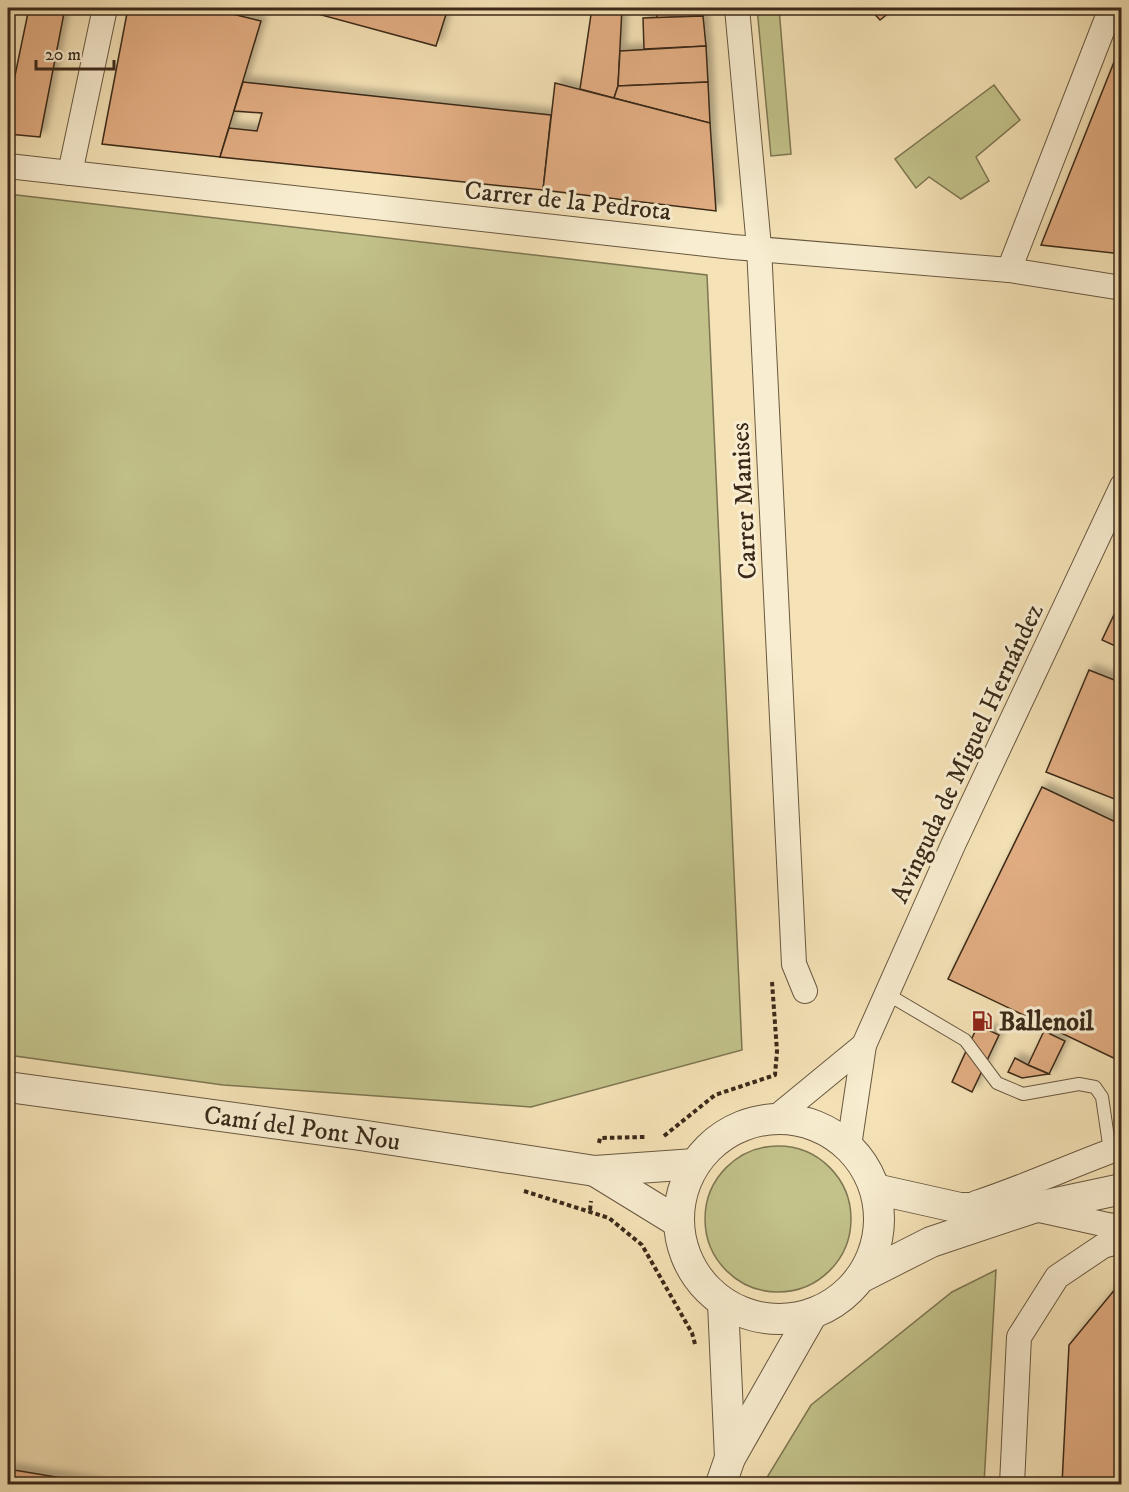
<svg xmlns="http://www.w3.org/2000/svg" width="1129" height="1492" font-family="'IM FELL DW Pica',serif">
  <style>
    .green { fill: #c2c28a; stroke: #7e7652; stroke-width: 1.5 }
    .building { fill: #e2ad82; stroke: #3a2919; stroke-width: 1.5; filter: url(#shadow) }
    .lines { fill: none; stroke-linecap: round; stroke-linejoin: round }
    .service-casing { stroke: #695840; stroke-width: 14 }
    .minor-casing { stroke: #695840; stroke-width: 26 }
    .tertiary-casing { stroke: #695840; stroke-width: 32 }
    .path { stroke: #3a2919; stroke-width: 4; stroke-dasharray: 4.5 3; stroke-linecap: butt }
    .service { stroke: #f8edd0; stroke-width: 12 }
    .minor { stroke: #f8edd0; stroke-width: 24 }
    .tertiary { stroke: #f8edd0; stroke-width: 30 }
    .labels { text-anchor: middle; stroke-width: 6; stroke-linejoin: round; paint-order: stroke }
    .street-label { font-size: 26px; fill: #3a2919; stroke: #f8edd0 }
    .poi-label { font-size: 26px; font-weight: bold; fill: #3a2919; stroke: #f8edd0; text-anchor: start }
  </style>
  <defs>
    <filter id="shadow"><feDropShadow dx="5.5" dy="-5.5" stdDeviation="3" flood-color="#0004"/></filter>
  </defs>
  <rect width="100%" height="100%" fill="#f5e3b7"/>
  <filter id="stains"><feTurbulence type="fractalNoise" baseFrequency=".00333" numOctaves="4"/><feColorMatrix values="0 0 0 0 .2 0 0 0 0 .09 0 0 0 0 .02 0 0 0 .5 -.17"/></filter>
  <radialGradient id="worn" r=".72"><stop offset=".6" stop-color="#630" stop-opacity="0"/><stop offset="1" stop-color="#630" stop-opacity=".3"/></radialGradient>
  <g class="green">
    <polygon points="757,8 779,8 791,154 771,156"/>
    <polygon points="994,85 1020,120 976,157 989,181 961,199 929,177 916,188 895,159"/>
    <polygon points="8,194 707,275 742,1050 531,1107 223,1085 8,1055"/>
    <circle cx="778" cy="1219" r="73"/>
    <polygon points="996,1270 984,1484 763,1484 811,1405 952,1292"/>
  </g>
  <g class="building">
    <polygon points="29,8 65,8 40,137 8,134 8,109"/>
    <polygon points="128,8 221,8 220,11 261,21 220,157 102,144"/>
    <polygon points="314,8 448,8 436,46 314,13"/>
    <polygon points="592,8 622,8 618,86 614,98 580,89"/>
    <polygon points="656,8 703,8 703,16 657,18"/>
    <polygon points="869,8 895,8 880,20"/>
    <polygon points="703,16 706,46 644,49 643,18"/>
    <polygon points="1122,42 1122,254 1041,245"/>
    <polygon points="706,46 708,82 618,86 620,51"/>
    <polygon points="243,82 551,115 543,190 220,157 229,128 257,131 262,113 234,111"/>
    <polygon points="708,82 710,123 614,98 618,86"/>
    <polygon points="8,83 13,83 8,109"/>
    <polygon points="555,83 710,123 716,211 543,190"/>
    <polygon points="1122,598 1122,649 1102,640"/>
    <polygon points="1089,670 1122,683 1122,802 1046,772"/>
    <polygon points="1042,787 1122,825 1122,1062 948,979"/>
    <polygon points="978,1025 999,1035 972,1092 952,1082"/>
    <polygon points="1044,1031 1065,1041 1049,1074 1028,1065"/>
    <polygon points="1015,1058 1028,1065 1049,1074 1022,1078 1008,1072"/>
    <polygon points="1121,1282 1122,1484 1062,1484 1069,1345"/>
    <polygon points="8,1469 98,1484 8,1484"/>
  </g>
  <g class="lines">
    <g class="service-casing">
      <polyline id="service" points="887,994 965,1040 997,1083 1023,1094 1079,1084 1095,1087 1102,1097 1110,1151"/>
    </g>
    <g class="minor-casing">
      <g id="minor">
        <polyline points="737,8 759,247 794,964 805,991"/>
        <polyline points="8,166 733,247 1009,270 1122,288"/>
        <polyline points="70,173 105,8"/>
        <polyline points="1009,270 1111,8"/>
        <polyline points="774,1119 864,1045"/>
        <polyline points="849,1146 864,1045 953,845 1122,486"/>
        <path d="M976,1203C1025,1187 1072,1165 1122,1147"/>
        <polyline points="1035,1209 1112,1226 1122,1225"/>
        <polyline points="1012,1484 1019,1337 1057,1277 1103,1246 1122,1241"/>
      </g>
    </g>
    <g class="tertiary-casing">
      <g id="tertiary">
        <path id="s1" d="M8,1087L360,1135L595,1171L695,1164"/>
        <circle cx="779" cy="1219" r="100"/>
        <polyline points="595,1171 678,1222"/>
        <polyline points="875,1189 960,1208 1006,1208"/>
        <polyline points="860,1278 931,1242 1033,1208 1122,1189"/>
        <polyline points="723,1303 730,1458"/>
        <polyline points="721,1484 730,1458 812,1314"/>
      </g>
    </g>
    <g class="path">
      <polyline points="664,1136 715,1095 775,1075 777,1051 772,982"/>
      <polyline points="599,1143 600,1138 645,1137"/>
      <polyline points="524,1191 609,1218 642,1245 692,1333 695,1344"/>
      <polyline points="590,1210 591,1201"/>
    </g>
    <use href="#service" class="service"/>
    <use href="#minor" class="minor"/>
    <use href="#tertiary" class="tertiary"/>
  </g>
  <defs>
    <g id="fuel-bare" transform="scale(1.62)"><path d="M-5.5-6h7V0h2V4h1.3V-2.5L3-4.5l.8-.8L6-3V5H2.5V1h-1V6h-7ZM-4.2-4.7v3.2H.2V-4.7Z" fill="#8f2418" stroke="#f8edd0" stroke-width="2.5" paint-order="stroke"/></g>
  </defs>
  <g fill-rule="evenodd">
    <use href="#fuel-bare" x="982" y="1021"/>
  </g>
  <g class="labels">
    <g class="street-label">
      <text transform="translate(568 200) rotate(6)" y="9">Carrer de la Pedrota</text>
      <text transform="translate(743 501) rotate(-93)" y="9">Carrer Manises</text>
      <text transform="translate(966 753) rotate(-65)" y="9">Avinguda de Miguel Hernández</text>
      <text dy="9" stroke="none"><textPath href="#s1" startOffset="297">Camí del Pont Nou</textPath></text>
    </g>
    <g class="poi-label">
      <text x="999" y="1030">Ballenoil</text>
    </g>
  </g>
  <rect width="1129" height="1492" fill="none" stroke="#f5e3b7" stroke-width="30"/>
  <rect x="9" y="9" width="1111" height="1474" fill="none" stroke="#3a2919" stroke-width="3"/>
  <rect x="15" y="15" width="1099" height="1462" fill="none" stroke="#3a2919" stroke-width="1.5"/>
  <path d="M36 60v9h78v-9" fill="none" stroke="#3a2919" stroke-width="3"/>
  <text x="45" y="60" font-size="18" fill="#3a2919" stroke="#f8edd0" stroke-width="4.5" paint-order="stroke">20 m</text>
  <rect width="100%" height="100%" filter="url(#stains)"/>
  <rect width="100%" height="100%" fill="url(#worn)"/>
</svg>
